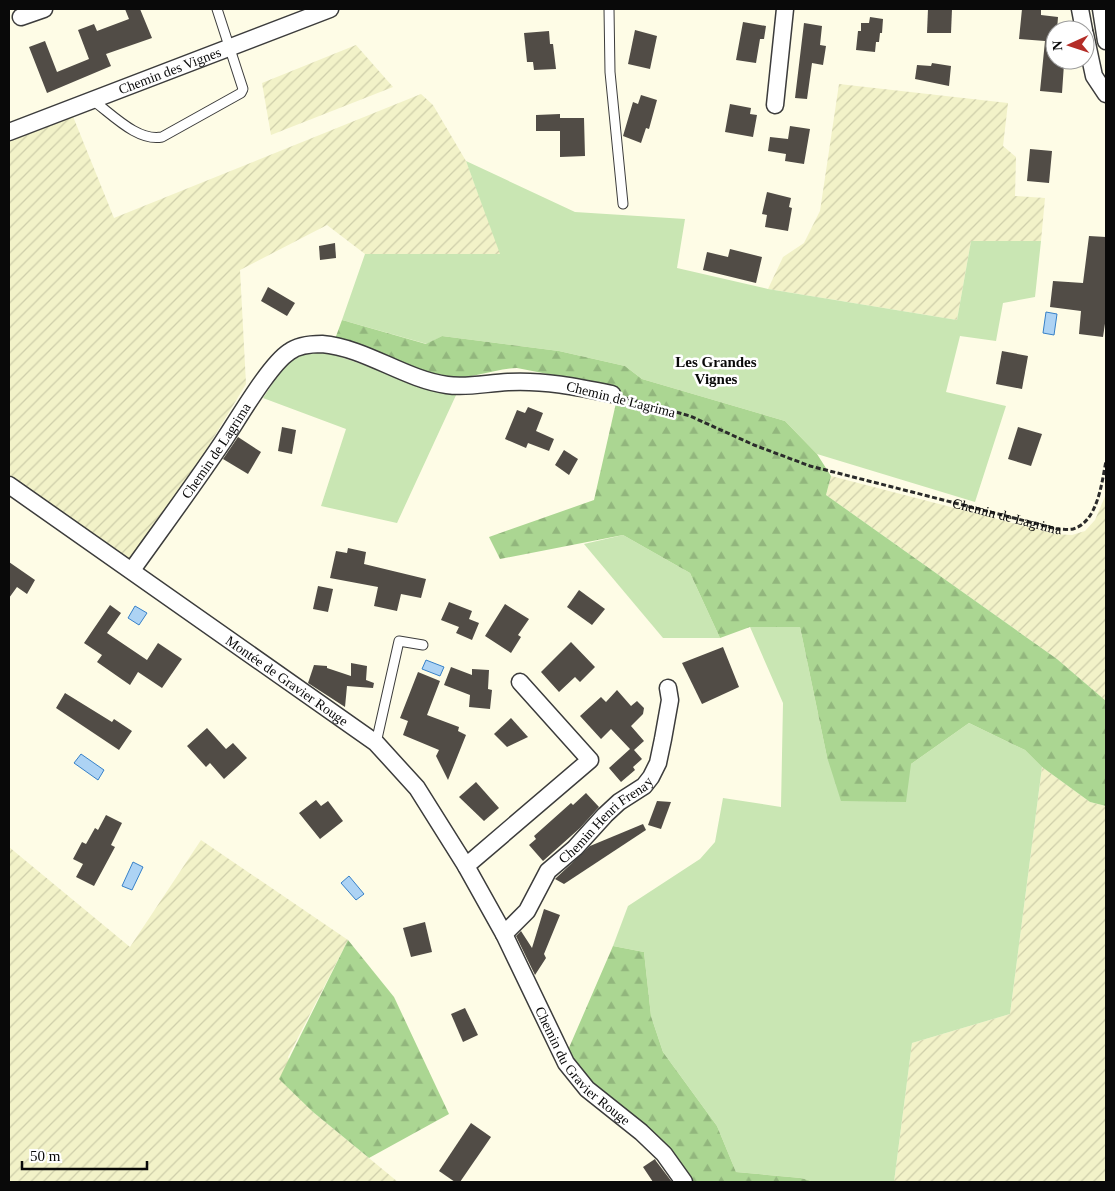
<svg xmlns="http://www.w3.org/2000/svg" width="1115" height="1191" font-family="'Times New Roman',serif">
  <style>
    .farmland { fill: url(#farmland-furrows) }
    .grass { fill: #c9e6b3 }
    .forest { fill: url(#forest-firs) }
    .water { fill: #add3f4; stroke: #3781c8 }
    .building { fill: #514c46 }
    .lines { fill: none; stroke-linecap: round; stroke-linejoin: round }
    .lane-casing { stroke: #3c3c3c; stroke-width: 11 }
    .street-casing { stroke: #3c3c3c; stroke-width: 19 }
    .path { stroke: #2b2b2b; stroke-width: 3; stroke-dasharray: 5 2.5; stroke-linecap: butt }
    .lane { stroke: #fff; stroke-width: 9 }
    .street { stroke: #fff; stroke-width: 16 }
    .labels { text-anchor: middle; stroke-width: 5; stroke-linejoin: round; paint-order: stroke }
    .street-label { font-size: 14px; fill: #090909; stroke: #fff }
    .neighbourhood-label { font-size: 15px; font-weight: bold; fill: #090909; stroke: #fff }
  </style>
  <defs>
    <pattern id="farmland-furrows" width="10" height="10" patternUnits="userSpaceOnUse" patternTransform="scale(1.25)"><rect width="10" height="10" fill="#f2f2c8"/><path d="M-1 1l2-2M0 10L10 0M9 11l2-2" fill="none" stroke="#ceceaa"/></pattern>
    <pattern id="forest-firs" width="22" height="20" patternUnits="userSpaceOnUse" patternTransform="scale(1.25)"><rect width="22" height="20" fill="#abd692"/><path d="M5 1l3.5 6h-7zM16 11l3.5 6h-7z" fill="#92b67d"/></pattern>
  </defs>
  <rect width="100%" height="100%" fill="#fefce6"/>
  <g class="farmland">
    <polygon points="356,45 393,87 271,135 262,83"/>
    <polygon points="839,84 1008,103 1003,146 1016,157 1015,196 1045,198 1041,241 971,241 957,320 768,289 783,257 804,243 820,211"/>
    <polygon points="421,94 433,105 466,161 501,254 365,254 327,225 240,270 246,384 162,523 131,563 9,478 9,139 72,114 114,218"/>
    <polygon points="831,476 1055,534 1072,535 1085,531 1095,520 1106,494 1106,701 1057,659 826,495"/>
    <polygon points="1042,767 1090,802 1106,806 1106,1182 894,1182 912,1043 1010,1014"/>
    <polygon points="201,840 348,940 288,1057 313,1112 398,1182 9,1182 9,847 130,947"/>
  </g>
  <g class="grass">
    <polygon points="466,161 575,212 685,219 677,268 768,289 957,320 971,241 1041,241 1035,297 1003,303 996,341 960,336 946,392 1006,406 975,502 817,454 785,421 642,379 625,366 559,351 442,336 427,344 342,320 365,254 500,254"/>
    <polygon points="314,348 432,388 457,393 397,523 321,506 346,429 263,398 288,360"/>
    <polygon points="623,535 690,573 720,638 663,638 584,544"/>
    <polygon points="750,627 800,627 827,757 911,764 969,723 1025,750 1042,767 1010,1014 912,1043 894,1182 815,1182 801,1178 736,1172 717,1126 663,1052 651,1016 644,952 613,946 628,906 700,859 715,842 723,798 781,807 783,703"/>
  </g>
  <g class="forest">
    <path d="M342,320L426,344L442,336L559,351L625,366L642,379L785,421L817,454L831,476L826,495L1057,659L1106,701V806L1090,802L1042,767L1025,750L969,723L911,764L906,802L841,801L827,757L800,627H750L720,638L690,573L623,535L500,559L489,537L594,500L616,403L609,386L517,368C494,369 475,378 452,378C414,376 370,353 335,339Z"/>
    <polygon points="348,940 394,997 449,1114 369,1158 313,1112 279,1079"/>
    <polygon points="613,946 644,952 651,1016 663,1052 717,1126 736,1172 801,1178 815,1182 694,1182 565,1057"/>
  </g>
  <g class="water">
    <polygon points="1046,312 1057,314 1054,335 1043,333"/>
    <polygon points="135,606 147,613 139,625 128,618"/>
    <polygon points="426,660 444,667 440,676 422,669"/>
    <polygon points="81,754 104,770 98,780 74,763"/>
    <polygon points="133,862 143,867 132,890 122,886"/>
    <polygon points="349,876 364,894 356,900 341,883"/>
  </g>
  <g class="building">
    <polygon points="125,9 140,9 152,38 106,54 111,66 47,93 29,47 45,41 57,72 89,59 78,30 94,24 97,31 129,19"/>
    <polygon points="928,9 952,9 951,33 927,33"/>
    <polygon points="1022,9 1041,9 1041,15 1058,17 1057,30 1055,30 1055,63 1064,64 1062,93 1040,91 1045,41 1019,39"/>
    <polygon points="870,17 883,19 882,33 880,33 879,42 876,42 875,52 856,50 858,31 861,31 861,23 869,23"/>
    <polygon points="743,22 766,26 764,39 760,39 756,63 736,60"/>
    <polygon points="804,23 822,26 820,45 826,46 823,65 812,63 807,99 795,98"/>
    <polygon points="635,30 657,36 650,69 628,64"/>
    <polygon points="549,31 550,44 553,44 556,69 534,70 533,62 527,62 524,33"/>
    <polygon points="932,63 951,66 949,86 915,79 917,65 931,66"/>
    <polygon points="641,95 657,100 649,129 646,128 641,143 623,136 633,102 638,104"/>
    <polygon points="730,104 751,108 750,114 757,115 753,137 725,132"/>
    <polygon points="560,114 560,118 584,118 585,156 560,157 560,131 536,131 536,115"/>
    <polygon points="790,126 810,129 804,164 785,161 786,154 768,151 770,137 788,139"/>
    <polygon points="1030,149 1052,151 1049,183 1027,181"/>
    <polygon points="767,192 791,198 789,207 792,208 788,231 765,227 767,215 762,214"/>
    <polygon points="1089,236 1106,237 1106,317 1103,337 1079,334 1081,311 1050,307 1053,281 1083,283"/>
    <polygon points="335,243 336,258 320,260 319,246"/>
    <polygon points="730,249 762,257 756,283 703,270 707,252 728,257"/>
    <polygon points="268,287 295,303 287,316 261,301"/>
    <polygon points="1002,351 1028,356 1022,389 996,384"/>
    <polygon points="528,407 543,413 536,431 554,439 549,451 528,443 526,448 505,439 517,410 525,413"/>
    <polygon points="282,427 296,430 292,454 278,451"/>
    <polygon points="1018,427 1042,434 1031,466 1008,459"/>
    <polygon points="238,437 261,452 248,474 223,459"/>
    <polygon points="564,450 578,459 569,475 555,465"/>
    <polygon points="348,548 366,552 364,564 426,579 421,598 401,594 397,611 374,606 378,587 330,578 336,551 347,553"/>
    <polygon points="9,562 35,580 27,594 17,587 9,598"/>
    <polygon points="318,586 333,589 328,612 313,609"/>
    <polygon points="579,590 605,609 592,625 567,607"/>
    <polygon points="449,602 472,611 469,619 479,623 472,640 456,633 459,627 441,620"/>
    <polygon points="505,604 529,619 518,635 521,637 511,653 485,636"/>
    <polygon points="110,605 121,613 107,633 147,660 158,643 182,659 162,688 138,672 130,685 97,662 102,655 84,643"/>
    <polygon points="571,642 595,667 580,682 575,677 559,692 541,672"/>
    <polygon points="723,647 739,687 702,704 682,663"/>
    <polygon points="351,663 367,666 366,680 374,683 373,688 347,686 345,707 308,683 314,665 327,666 327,668 351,676"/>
    <polygon points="451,667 472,675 472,669 489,670 488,689 492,690 490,709 469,707 470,695 444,685"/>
    <polygon points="418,672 440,681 427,715 459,727 458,731 466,735 448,780 436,756 439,750 403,735 408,721 400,718"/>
    <polygon points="617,690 631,706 637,701 644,708 643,714 631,726 644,741 634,750 642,759 633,767 635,770 621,782 609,768 630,749 611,729 601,739 580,716 601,697 606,702"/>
    <polygon points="65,693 112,722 114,719 132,731 119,750 56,708"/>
    <polygon points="511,718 528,737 507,747 494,734"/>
    <polygon points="207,728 226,749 233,743 247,758 224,779 210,763 206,767 187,746"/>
    <polygon points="476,782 499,808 484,821 459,797"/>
    <polygon points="586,793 599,807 580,828 543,861 529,845 536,839 534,836 571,803 573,805"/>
    <polygon points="316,800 321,806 328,801 343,821 320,839 299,813"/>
    <polygon points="657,801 671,802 661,829 648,825"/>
    <polygon points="106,815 122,823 111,845 115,847 94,886 76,877 83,864 73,859 82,842 86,844 95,828 98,830"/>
    <polygon points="643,824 646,830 564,884 555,879 590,846"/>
    <polygon points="544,909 560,915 544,954 546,958 535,975 516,936 521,931 532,948"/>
    <polygon points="425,922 432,952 411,957 403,928"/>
    <polygon points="465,1008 478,1035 463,1042 451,1014"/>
    <polygon points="471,1123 491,1137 460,1182 455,1182 439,1171"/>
    <polygon points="655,1159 656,1161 672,1182 653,1182 643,1167"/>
  </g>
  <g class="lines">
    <g class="lane-casing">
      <g id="lane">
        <polyline points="609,9 610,72 623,204"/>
        <path d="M91,99C111,113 137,142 162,137L241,93L243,89L217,9"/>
        <polyline points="376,743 399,641 423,645"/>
      </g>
    </g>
    <g class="street-casing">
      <g id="street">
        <polyline points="1080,9 1084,30"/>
        <polyline points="1101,9 1106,41"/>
        <polyline points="21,17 44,9"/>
        <polyline points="1085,34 1094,76 1106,94"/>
        <polyline points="775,105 785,9"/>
        <path id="s2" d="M9,132L330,9"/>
        <path id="s3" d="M9,485L376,743L417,788L466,866L504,934L566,1063L587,1089L641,1132L664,1154L684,1182"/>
        <path id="s4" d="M132,570C162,528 193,486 222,443C237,421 269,365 289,352C298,345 311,344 322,344C366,348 404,379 447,385C467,388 487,383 508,382C543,380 578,387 612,394"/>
        <polyline points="466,866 590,760 520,682"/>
        <path id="s5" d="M504,934L527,911L548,871L575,848L605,815L619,802L644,786L651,777L658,763L663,739L670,700L668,688"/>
      </g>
    </g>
    <path class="path" id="s1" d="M626,398L690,416L754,445L810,466L1057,529C1062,529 1069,530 1073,529C1098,522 1102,481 1106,461"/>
    <use href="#lane" class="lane"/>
    <use href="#street" class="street"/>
  </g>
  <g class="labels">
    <g class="street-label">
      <text dy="5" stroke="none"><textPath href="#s2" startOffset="172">Chemin des Vignes</textPath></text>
      <text transform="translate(621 399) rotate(14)" y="5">Chemin de Lagrima</text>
      <text dy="5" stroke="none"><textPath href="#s4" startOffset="146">Chemin de Lagrima</textPath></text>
      <text dy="5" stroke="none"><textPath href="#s1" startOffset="400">Chemin de Lagrima</textPath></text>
      <text dy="5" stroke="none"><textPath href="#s3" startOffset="340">Montée de Gravier Rouge</textPath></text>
      <text dy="5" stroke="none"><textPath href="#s5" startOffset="155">Chemin Henri Frenay</textPath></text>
      <text dy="5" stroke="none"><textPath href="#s3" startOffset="835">Chemin du Gravier Rouge</textPath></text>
    </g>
    <g class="neighbourhood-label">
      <text x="716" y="367">Les Grandes<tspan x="716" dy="17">Vignes</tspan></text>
    </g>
  </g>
  <rect width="1115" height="1191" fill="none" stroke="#090909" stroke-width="20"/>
  <g transform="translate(1070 45) rotate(267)"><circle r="24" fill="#ffffff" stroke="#9d9d9d"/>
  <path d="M0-4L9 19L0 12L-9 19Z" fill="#b42d27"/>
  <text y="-8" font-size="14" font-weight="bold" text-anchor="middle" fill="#090909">N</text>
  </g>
  <path d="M22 1161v8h125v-8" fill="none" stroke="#090909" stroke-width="2.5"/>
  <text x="30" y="1161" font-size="15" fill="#090909" stroke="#ffffff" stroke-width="4" paint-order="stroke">50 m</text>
</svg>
